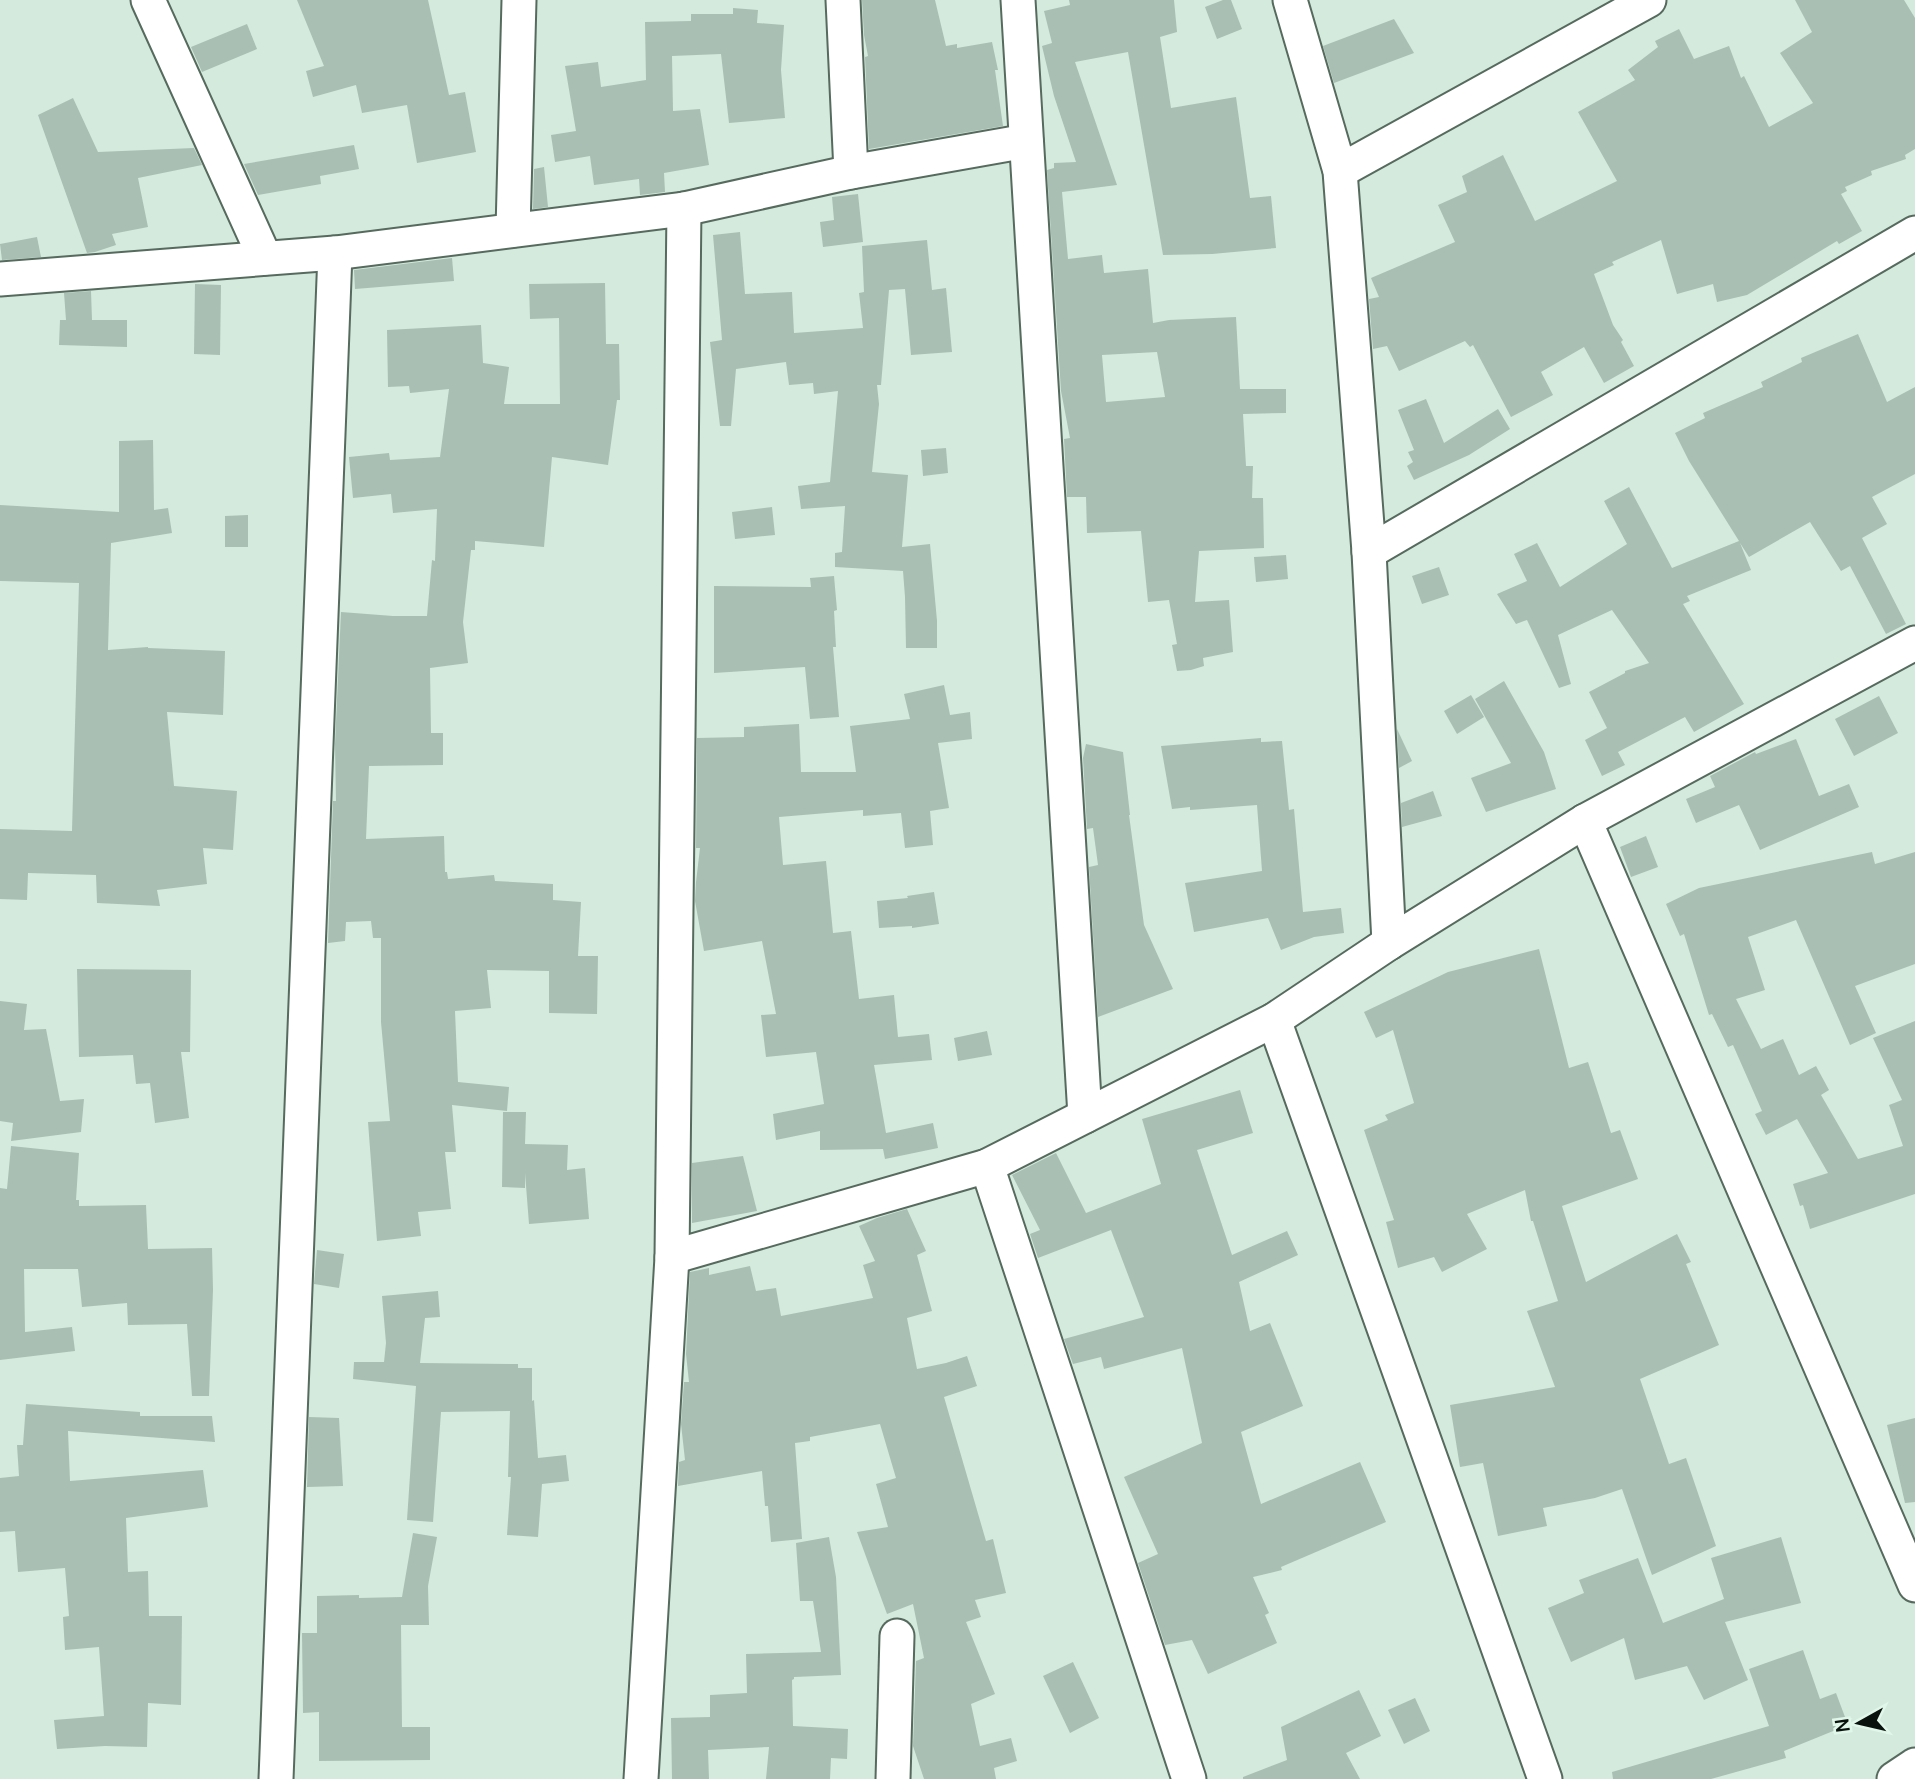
<svg xmlns="http://www.w3.org/2000/svg" width="1915" height="1779" font-family="Manrope,sans-serif">
  <style>
    .building { fill: #a9bfb3; fill-rule: evenodd }
    .lines { fill: none; stroke-linecap: round; stroke-linejoin: round }
    .minor-casing { stroke: #566a5e; stroke-width: 37 }
    .minor { stroke: #fff; stroke-width: 33 }
  </style>
  <rect width="100%" height="100%" fill="#d3eadd"/>
  <g class="building">
    <polygon points="297,0 428,0 449,95 465,92 476,152 417,163 407,105 362,113 356,85 313,97 306,71 324,66"/>
    <polygon points="862,0 935,0 946,46 957,44 957,48 992,42 998,70 995,70 1003,126 869,149 865,57 868,56 864,35"/>
    <path d="M1069,0H1174L1177,32L1160,37L1171,108L1236,97L1250,198L1271,196L1276,248L1212,254L1163,255L1128,52L1075,62L1117,185L1062,192L1068,259L1102,255L1104,273L1148,269L1153,323L1169,320L1236,317L1240,389H1286V413L1243,414L1246,466H1253L1252,498H1263L1264,548L1199,551L1195,602L1229,600L1233,652L1203,658L1204,666L1191,670L1177,671L1172,645L1177,644L1169,600L1148,602L1141,531L1087,533L1086,497H1067L1064,439L1070,438L1061,391L1047,170L1054,168V163L1076,162L1054,96L1042,46L1052,43L1044,11L1070,5ZM1157,352L1165,397L1106,402L1102,355Z"/>
    <polygon points="1223,0 1231,0 1242,29 1217,39 1205,7"/>
    <polygon points="1795,0 1904,0 1915,18 1915,149 1905,155 1906,159 1871,171 1872,175 1845,187 1847,191 1841,194 1862,231 1839,244 1837,241 1747,295 1717,302 1713,284 1677,294 1661,240 1612,262 1614,265 1594,274 1613,325 1623,340 1621,342 1634,366 1604,383 1584,347 1541,372 1553,395 1511,417 1473,345 1470,347 1465,341 1399,371 1387,346 1373,349 1369,299 1379,297 1371,278 1455,242 1438,205 1467,192 1462,176 1503,155 1535,221 1617,181 1578,112 1635,80 1628,70 1658,47 1655,41 1679,29 1694,59 1729,46 1741,78 1744,76 1769,127 1813,103 1780,53 1812,32"/>
    <polygon points="733,8 758,10 757,23 784,25 781,70 785,118 729,123 721,54 672,56 673,111 700,109 709,165 664,173 665,192 640,195 639,179 594,185 590,156 555,162 551,135 576,131 565,66 598,62 601,87 646,80 645,22 691,21 691,14 733,14"/>
    <polygon points="1394,19 1414,53 1334,83 1323,46"/>
    <polygon points="247,24 257,49 202,72 191,47"/>
    <polygon points="73,98 98,152 194,148 202,165 138,178 148,227 112,234 116,245 95,252 87,253 38,115"/>
    <polygon points="354,145 359,169 320,176 321,184 258,195 244,164"/>
    <polygon points="544,167 548,207 533,209 534,169"/>
    <polygon points="858,194 863,242 823,247 820,222 834,220 832,197"/>
    <polygon points="740,232 745,294 792,292 794,333 863,328 859,293 864,292 862,246 927,240 932,290 946,288 952,352 911,355 905,289 889,290 881,385 877,385 879,404 872,472 908,475 902,547 930,544 937,621 937,648 906,648 905,597 903,571 835,567 835,553 842,552 845,506 801,509 798,486 830,482 838,391 814,394 813,383 789,385 786,362 736,369 731,426 720,426 710,342 722,340 713,235"/>
    <polygon points="37,237 41,257 2,260 0,244"/>
    <polygon points="452,258 454,281 355,289 354,270"/>
    <polygon points="605,283 606,344 619,344 620,400 617,400 608,465 552,457 544,547 475,541 475,550 471,550 463,622 468,663 430,668 431,733 443,733 443,765 369,766 366,839 444,836 445,872 447,872 448,879 494,875 495,881 553,884 553,900 581,902 578,956 598,956 597,1014 549,1013 549,971 487,970 491,1008 455,1011 458,1082 509,1087 507,1111 452,1105 456,1152 445,1152 451,1209 418,1212 421,1236 377,1241 368,1122 390,1121 381,1022 381,938 373,938 371,921 346,922 345,941 328,943 333,801 336,801 335,744 341,612 393,616 427,616 432,560 435,561 437,509 393,513 391,494 353,498 349,457 389,453 390,460 440,457 449,389 410,393 409,386 388,387 387,330 481,325 483,363 509,367 504,404 560,404 559,318 530,319 529,284"/>
    <polygon points="195,284 221,285 220,355 194,354"/>
    <polygon points="91,291 92,320 127,320 127,347 59,345 60,320 66,320 64,293"/>
    <polygon points="1858,334 1887,402 1915,387 1915,474 1872,497 1887,524 1862,538 1906,624 1886,634 1850,566 1841,571 1810,522 1749,557 1740,543 1751,570 1687,596 1690,601 1683,604 1744,704 1694,732 1685,717 1618,752 1625,765 1602,776 1585,740 1607,728 1589,692 1625,673 1625,671 1649,663 1612,610 1558,635 1571,684 1559,688 1527,620 1516,624 1497,594 1527,581 1514,554 1537,543 1560,587 1627,544 1604,501 1629,487 1672,568 1739,541 1689,461 1675,433 1705,418 1703,413 1763,387 1761,382 1802,362 1801,358"/>
    <polygon points="1426,399 1444,443 1498,409 1510,429 1469,455 1414,480 1407,466 1413,462 1408,452 1414,450 1398,410"/>
    <polygon points="153,440 154,510 168,508 172,533 111,543 108,650 148,647 148,648 225,651 223,715 167,712 174,786 237,791 233,850 203,848 207,884 157,890 160,906 97,903 96,875 28,873 27,900 0,899 0,829 72,831 79,583 0,581 0,505 119,512 119,441"/>
    <polygon points="946,448 948,473 923,476 921,450"/>
    <polygon points="772,507 775,535 735,539 732,512"/>
    <polygon points="248,515 248,547 225,547 225,516"/>
    <polygon points="1286,555 1288,579 1256,582 1254,557"/>
    <polygon points="1439,567 1449,595 1422,604 1412,576"/>
    <polygon points="834,576 837,610 834,611 836,647 833,647 839,717 810,719 805,667 714,673 714,586 811,587 810,578"/>
    <polygon points="1504,681 1544,752 1556,789 1486,812 1471,778 1511,763 1475,699"/>
    <polygon points="944,685 950,715 970,712 972,739 938,743 949,808 930,811 933,845 905,848 901,813 863,816 863,810 779,817 783,865 826,861 833,933 851,931 859,999 894,995 898,1037 929,1034 932,1060 874,1065 886,1133 933,1123 938,1148 885,1159 883,1149 820,1150 820,1131 776,1140 773,1114 824,1104 816,1052 766,1057 761,1015 776,1014 762,941 704,951 695,901 696,882 700,848 696,848 697,738 744,737 744,727 799,724 801,772 856,772 850,726 910,719 904,694"/>
    <polygon points="1471,695 1484,717 1457,734 1444,711"/>
    <polygon points="1879,696 1898,733 1854,756 1835,719"/>
    <polygon points="1397,729 1412,761 1399,768"/>
    <polygon points="1261,738 1261,742 1282,741 1289,810 1294,809 1303,912 1341,908 1344,933 1314,937 1281,950 1268,918 1194,932 1185,883 1262,871 1257,805 1190,810 1190,807 1172,809 1161,746"/>
    <polygon points="1796,739 1819,796 1849,784 1859,807 1760,850 1739,805 1696,823 1686,799 1715,787 1710,776 1755,752 1756,754"/>
    <polygon points="1086,744 1123,752 1130,815 1129,815 1144,925 1173,989 1098,1017 1089,867 1098,865 1093,828 1087,829 1083,758"/>
    <polygon points="1433,791 1442,816 1402,827 1401,803"/>
    <polygon points="1646,836 1658,867 1631,877 1620,847"/>
    <polygon points="1872,852 1875,864 1915,852 1915,964 1855,986 1876,1033 1850,1045 1796,920 1748,937 1765,990 1736,999 1761,1049 1783,1039 1799,1075 1816,1066 1829,1090 1821,1095 1858,1159 1903,1146 1889,1105 1902,1100 1873,1038 1915,1021 1915,1194 1810,1229 1803,1205 1800,1206 1793,1184 1828,1173 1797,1119 1766,1135 1755,1114 1762,1111 1733,1045 1728,1047 1712,1014 1709,1015 1684,934 1680,936 1666,904 1699,888"/>
    <polygon points="934,892 939,924 912,928 912,926 879,928 877,901 908,898 907,896"/>
    <polygon points="1539,949 1569,1068 1588,1062 1611,1133 1620,1130 1638,1179 1562,1206 1586,1282 1677,1234 1691,1262 1686,1264 1719,1345 1640,1379 1669,1464 1686,1458 1716,1546 1652,1575 1622,1489 1595,1498 1543,1508 1547,1526 1498,1536 1483,1463 1460,1467 1450,1405 1555,1387 1527,1311 1558,1301 1533,1221 1531,1221 1525,1190 1467,1214 1487,1249 1442,1272 1434,1257 1398,1268 1386,1222 1394,1220 1364,1130 1388,1120 1385,1115 1414,1103 1393,1030 1376,1038 1364,1012 1448,972"/>
    <polygon points="77,969 191,970 190,1052 181,1052 189,1118 155,1123 150,1083 136,1084 133,1055 79,1057"/>
    <polygon points="0,1001 27,1004 24,1030 46,1029 60,1101 84,1099 81,1132 11,1141 13,1123 0,1121"/>
    <polygon points="987,1031 992,1055 958,1061 954,1038"/>
    <polygon points="1240,1090 1253,1133 1197,1150 1232,1255 1287,1231 1298,1255 1239,1282 1250,1331 1270,1323 1303,1406 1241,1432 1261,1504 1360,1462 1386,1522 1281,1567 1282,1570 1253,1577 1269,1613 1265,1615 1277,1643 1208,1674 1192,1640 1165,1645 1138,1563 1158,1554 1124,1477 1202,1443 1182,1348 1104,1369 1101,1357 1073,1364 1064,1339 1144,1317 1111,1230 1038,1258 1030,1234 1040,1230 1012,1175 1056,1153 1086,1213 1161,1184 1142,1119"/>
    <polygon points="503,1112 526,1112 525,1144 568,1145 567,1170 585,1168 589,1219 529,1224 525,1173 525,1188 502,1187"/>
    <polygon points="11,1146 79,1153 76,1200 79,1200 79,1206 146,1205 148,1249 212,1248 213,1290 209,1396 192,1396 187,1324 128,1325 127,1303 82,1307 78,1269 24,1269 25,1332 72,1327 75,1351 0,1360 0,1188 7,1189"/>
    <polygon points="743,1156 757,1211 692,1223 692,1163"/>
    <polygon points="907,1209 926,1251 917,1255 932,1311 907,1318 917,1369 946,1363 967,1356 977,1386 944,1397 986,1541 993,1539 1006,1593 975,1600 981,1617 966,1622 995,1694 971,1704 980,1746 1011,1738 1017,1761 994,1768 996,1779 924,1779 913,1746 916,1661 924,1658 913,1604 887,1614 857,1532 888,1527 876,1484 896,1478 880,1424 810,1437 810,1441 795,1443 802,1539 771,1542 768,1506 765,1506 762,1471 678,1486 679,1462 685,1460 681,1424 684,1382 689,1382 686,1354 690,1272 709,1268 709,1275 750,1266 756,1291 776,1288 781,1316 873,1298 863,1265 875,1261 859,1226 877,1218"/>
    <polygon points="317,1250 344,1254 339,1288 314,1284"/>
    <polygon points="438,1291 440,1317 425,1318 420,1363 518,1364 518,1368 532,1368 532,1401 534,1400 538,1458 566,1455 569,1481 542,1484 538,1537 507,1535 511,1477 508,1477 510,1411 441,1412 433,1522 407,1520 416,1386 353,1379 354,1362 384,1362 386,1343 382,1296"/>
    <polygon points="26,1404 140,1412 140,1416 212,1416 215,1442 68,1431 70,1481 203,1470 208,1507 126,1518 128,1572 148,1571 149,1616 182,1616 181,1705 148,1703 147,1747 105,1746 57,1749 54,1720 104,1716 99,1647 65,1650 63,1617 69,1616 65,1568 18,1572 15,1531 0,1532 0,1478 19,1476 17,1445 23,1445"/>
    <polygon points="309,1417 339,1418 343,1486 307,1487"/>
    <polygon points="1915,1418 1915,1502 1905,1503 1887,1425"/>
    <polygon points="413,1533 437,1537 428,1586 429,1625 401,1625 402,1727 430,1727 430,1760 319,1761 319,1712 303,1713 302,1633 317,1633 317,1596 359,1595 359,1598 402,1597"/>
    <polygon points="829,1537 836,1577 841,1675 794,1677 794,1679 792,1680 793,1726 848,1729 847,1759 831,1758 830,1779 766,1779 769,1747 708,1750 709,1779 672,1779 671,1718 710,1717 710,1695 747,1693 746,1654 821,1652 813,1601 800,1601 796,1543"/>
    <polygon points="1781,1537 1801,1603 1725,1622 1748,1680 1704,1700 1687,1666 1635,1680 1624,1638 1571,1662 1548,1608 1584,1593 1579,1580 1638,1558 1663,1623 1724,1599 1711,1558"/>
    <polygon points="1803,1650 1820,1699 1836,1693 1848,1725 1784,1751 1786,1758 1711,1779 1613,1779 1612,1772 1769,1726 1749,1669"/>
    <polygon points="1073,1662 1099,1718 1070,1733 1043,1676"/>
    <polygon points="1359,1690 1381,1736 1346,1753 1360,1779 1243,1779 1243,1777 1287,1760 1281,1727"/>
    <polygon points="1415,1698 1430,1731 1404,1744 1388,1710"/>
  </g>
  <g class="lines">
    <g class="minor-casing">
      <g id="minor">
        <polyline points="148,0 265,258"/>
        <polyline points="843,0 851,172"/>
        <polyline points="1018,0 1085,1116"/>
        <polyline points="1290,0 1340,171 1369,552 1389,943"/>
        <polyline points="1340,171 1649,0"/>
        <polyline points="513,230 519,0"/>
        <polyline points="0,279 335,253 684,209 851,172 1026,141"/>
        <polyline points="1369,552 1915,233"/>
        <polyline points="1585,821 1915,1585"/>
        <polyline points="1274,1020 1545,1779"/>
        <polyline points="987,1166 1189,1779"/>
        <polyline points="672,1257 987,1166 1274,1020 1389,943 1585,821 1915,643"/>
        <polyline points="276,1779 335,253"/>
        <polyline points="641,1779 672,1257 684,209"/>
        <polyline points="893,1779 897,1636"/>
        <polyline points="1894,1779 1915,1765"/>
      </g>
    </g>
    <use href="#minor" class="minor"/>
  </g>
  <g transform="translate(1859 1723) rotate(262)" stroke="#e0f7ea" stroke-width="5" paint-order="stroke">
  <path d="M0-5L12 26L0 18L-12 26Z" fill="#0a120d"/>
  <text y="-10" font-size="19" font-weight="bold" text-anchor="middle" fill="#0a120d">N</text>
  </g>
</svg>
